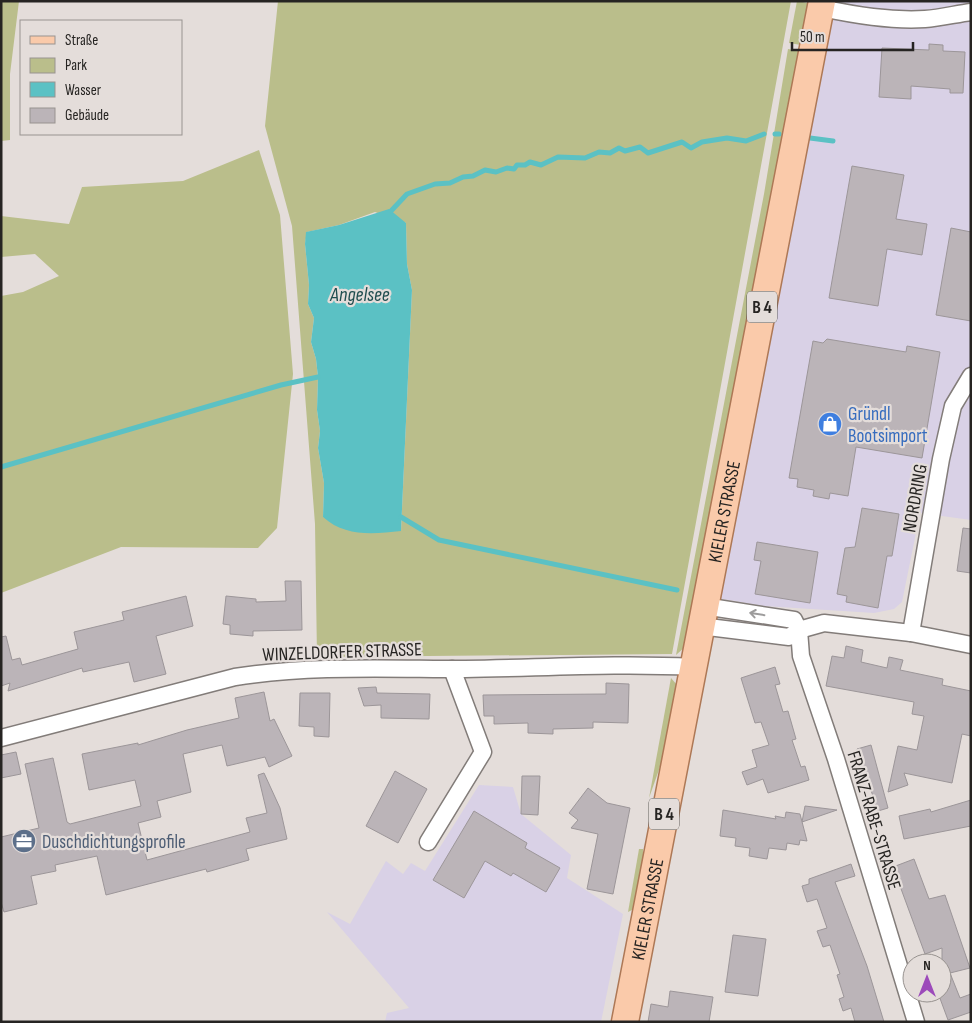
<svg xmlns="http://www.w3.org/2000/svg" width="972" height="1023" font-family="'Sofia Sans Condensed',sans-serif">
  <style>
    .commercial { fill: #d9d1e6 }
    .green { fill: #babe8b; fill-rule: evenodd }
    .water { fill: #5bc1c4 }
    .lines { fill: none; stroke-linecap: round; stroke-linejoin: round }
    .stream { stroke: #5bc1c4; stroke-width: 5 }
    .building { fill: #bbb4b8; stroke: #9c9699 }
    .street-casing { stroke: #827c79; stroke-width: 19 }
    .primary-casing { stroke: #ad7856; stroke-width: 29 }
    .street { stroke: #fff; stroke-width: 16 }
    .primary { stroke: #facaaa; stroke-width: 26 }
    .oneway { stroke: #9d9c9c }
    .labels { text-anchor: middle; stroke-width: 4.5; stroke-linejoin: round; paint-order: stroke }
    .shield { fill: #e4ddda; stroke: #5f5c59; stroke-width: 1 }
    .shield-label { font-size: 18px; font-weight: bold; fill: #262422 }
    .shop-label { font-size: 19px; fill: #366cbe; stroke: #e4ddda; text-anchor: start }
    .street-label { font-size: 19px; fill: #262422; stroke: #e4ddda }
    .service-label { font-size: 19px; fill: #4e5e75; stroke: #e4ddda; text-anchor: start }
    .water-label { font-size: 20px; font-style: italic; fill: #1f4d4f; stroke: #e4ddda }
  </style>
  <rect width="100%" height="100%" fill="#e4ddda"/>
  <g class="commercial">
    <polygon points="836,1 971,1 971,520 920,513 902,602 894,609 874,613 764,606 717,598"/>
    <polygon points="479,785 513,787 521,814 571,855 567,878 623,914 601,1022 385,1022 387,1013 409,1008 327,912 350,924 386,861 403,874 411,863 425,871"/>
  </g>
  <g class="green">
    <polygon points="1,1 19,1 10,74 10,140 1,141"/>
    <path d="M278,1H791L672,654L317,657L315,524L292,226L265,126ZM375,212L406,223L407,264L412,290L401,531L323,517L324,483L318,448L320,431L317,410L318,377L316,359L311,342L314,318L308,304L309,285L305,244L307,232L339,225Z"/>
    <polygon points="797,1 808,3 801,45 789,43"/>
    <polygon points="788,49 800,51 685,647 676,655 764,194"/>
    <polygon points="259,150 280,215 293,374 277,528 258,548 121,547 1,593 1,296 23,292 59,276 35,254 1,257 1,216 69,224 82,187 183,181"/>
    <polygon points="671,678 677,685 667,747 649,798"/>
    <polygon points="639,849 643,849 643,872 636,908 628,912"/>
  </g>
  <path class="water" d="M389,209L406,223L407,264L412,290L401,531C373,534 345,537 323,517L324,483L318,448L320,431L317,410L318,377L316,359L311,342L314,318L308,304L309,285L305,244L306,232L339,225Z"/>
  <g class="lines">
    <g class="stream">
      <polyline points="775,134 779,134"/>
      <polyline points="810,138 833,141"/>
      <polyline points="391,211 407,194 435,184 450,183 463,177 473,176 485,170 496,172 507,168 514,169 517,165 525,165 530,162 541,165 558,157 585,158 599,152 610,153 619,148 625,151 640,147 648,153 682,142 691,148 702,142 727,138 746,141 764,134"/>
      <polyline points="1,467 281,385 318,377"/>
      <polyline points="401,517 439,540 677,590"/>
    </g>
  </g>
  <g class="building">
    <polygon points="929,44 943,45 943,51 965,52 963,93 950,93 950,89 911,86 911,99 879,97 882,48 929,50"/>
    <polygon points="852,166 904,175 896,219 927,224 922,255 887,249 878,306 829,298"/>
    <polygon points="951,228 971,232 971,321 936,315"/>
    <polygon points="827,339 906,352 907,346 940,352 922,458 856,447 848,496 830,493 829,499 813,496 814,490 797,487 798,479 789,478 813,341 823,343"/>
    <polygon points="862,508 899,514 892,556 887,556 878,608 846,602 847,596 837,594 845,548 855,547"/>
    <polygon points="963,528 971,529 971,573 957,571"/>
    <polygon points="757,542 818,552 810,603 755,594 761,561 754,560"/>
    <polygon points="285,581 301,581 302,630 253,631 253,636 230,634 230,625 223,624 226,596 256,599 256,602 286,601"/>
    <polygon points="186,596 193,626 156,636 166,674 134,682 129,662 83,672 82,668 8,691 10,683 1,686 1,637 6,636 12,660 20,658 22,665 78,649 74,632 124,620 122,612"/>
    <polygon points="846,646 863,650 861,662 887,668 889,657 903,660 900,670 943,679 942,685 971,691 971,736 962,734 952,783 904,773 908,785 888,792 898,746 917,750 924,716 912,714 914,702 826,686 832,656 844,658"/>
    <polygon points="775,667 780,684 775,685 783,712 788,711 796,739 792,740 801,767 805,766 809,780 768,793 763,779 747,785 742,772 757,767 752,750 769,745 761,722 755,723 741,678"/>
    <polygon points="606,683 629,684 628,723 593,722 593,728 553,729 553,734 528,733 528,723 494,724 494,716 484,716 483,695 606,694"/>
    <polygon points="376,687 377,693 430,694 429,719 381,718 381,705 364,706 358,688"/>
    <polygon points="264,692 270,721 274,719 292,756 269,767 265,757 227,766 222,745 183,754 191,792 157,801 161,817 138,823 147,860 250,832 246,818 267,813 258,775 264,773 280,808 287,839 246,849 249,860 207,872 206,869 106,895 97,856 55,865 56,871 31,876 37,904 4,912 1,902 1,837 39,828 25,764 53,758 67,822 70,824 141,806 135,780 89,790 82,754 138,743 138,745 187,730 239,718 235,698"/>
    <polygon points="300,693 330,693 329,737 314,736 314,727 299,726"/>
    <polygon points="871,745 888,808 878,811 857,749"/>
    <polygon points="16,752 21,774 1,778 1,755"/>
    <polygon points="395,771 427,789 398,843 366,826"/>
    <polygon points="522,776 540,776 538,815 521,814"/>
    <polygon points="588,788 607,803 630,808 613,894 587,889 598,834 571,828 578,820 569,813"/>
    <polygon points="971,800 971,826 904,839 899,816 930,809 931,812"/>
    <polygon points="805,806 837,810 802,822"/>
    <polygon points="723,810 776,819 775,816 785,818 786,812 800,814 807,841 800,840 799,845 787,843 786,850 769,848 767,859 749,856 750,848 735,846 736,838 720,836"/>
    <polygon points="474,811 527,843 525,848 560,868 546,892 513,873 511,876 485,861 464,898 433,880"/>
    <polygon points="914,859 929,899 945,895 970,968 950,973 960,998 971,994 971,1012 948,1020 938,993 942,993 942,948 925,954 893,867"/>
    <polygon points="851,864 855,876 835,882 867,966 884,1022 855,1022 851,1008 843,1011 839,999 844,997 837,975 840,974 830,945 823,947 817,931 827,928 817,899 807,902 802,886 809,884 809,879"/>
    <polygon points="733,935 766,939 758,996 725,992"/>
    <polygon points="670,991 713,997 709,1022 648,1022 651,1004 668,1007"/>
  </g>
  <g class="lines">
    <g class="street-casing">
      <g id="street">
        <path d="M821,8C855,15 890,21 925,19C940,18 956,14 971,12"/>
        <polyline points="704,606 794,620 799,630 801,656 836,759 916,1022"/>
        <polyline points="700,626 789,637 799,630 824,623 911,633 971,645"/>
        <polyline points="911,633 941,459 953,406 971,376"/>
        <path d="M1,738L235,677C311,665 389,669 465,669C541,668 617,663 693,667"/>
        <polyline points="428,842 483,752 452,669"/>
      </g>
    </g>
    <g class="primary-casing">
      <g id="primary">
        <path id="s1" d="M625,1022L822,1"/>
      </g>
    </g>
    <use href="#street" class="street"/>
    <use href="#primary" class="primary"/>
  </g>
  <defs><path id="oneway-shaft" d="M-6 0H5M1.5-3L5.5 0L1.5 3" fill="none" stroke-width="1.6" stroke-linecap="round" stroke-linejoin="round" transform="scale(1.25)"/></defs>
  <use class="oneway" href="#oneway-shaft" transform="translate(757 614) rotate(-171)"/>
  <defs>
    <g id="shop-disc" transform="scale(1.25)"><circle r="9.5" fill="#3f7fe0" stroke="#e4ddda"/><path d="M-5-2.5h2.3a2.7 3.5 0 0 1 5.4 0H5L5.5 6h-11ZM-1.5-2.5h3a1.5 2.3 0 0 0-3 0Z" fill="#fff"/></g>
    <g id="office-disc" transform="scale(1.25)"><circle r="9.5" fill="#5c6f8a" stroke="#e4ddda"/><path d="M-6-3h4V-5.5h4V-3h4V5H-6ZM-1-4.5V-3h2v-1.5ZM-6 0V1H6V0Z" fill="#fff"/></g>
  </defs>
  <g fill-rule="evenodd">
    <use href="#shop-disc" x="830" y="424"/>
    <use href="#office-disc" x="24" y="841"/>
  </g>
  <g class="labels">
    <g class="shield">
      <rect x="747" y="291.5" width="30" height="31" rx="4"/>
      <rect x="649" y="798.5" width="30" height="31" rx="4"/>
    </g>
    <g class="shield-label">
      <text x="762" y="313">B 4</text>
      <text x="664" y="820">B 4</text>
    </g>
    <g class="shop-label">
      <text x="848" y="420">Gründl<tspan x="848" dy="22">Bootsimport</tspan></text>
    </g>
    <g class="street-label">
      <text transform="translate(914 498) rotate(-80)" y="7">NORDRING</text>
      <text dy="7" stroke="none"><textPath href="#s1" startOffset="520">KIELER STRASSE</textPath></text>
      <text transform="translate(342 651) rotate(-2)" y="7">WINZELDORFER STRASSE</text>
      <text transform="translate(875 820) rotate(73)" y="7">FRANZ-RABE-STRASSE</text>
      <text dy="7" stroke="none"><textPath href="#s1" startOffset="115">KIELER STRASSE</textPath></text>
    </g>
    <g class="service-label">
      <text x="42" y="848">Duschdichtungsprofile</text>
    </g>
    <g class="water-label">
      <text x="360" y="301">Angelsee</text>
    </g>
  </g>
  <rect width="972" height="1023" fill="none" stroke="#262422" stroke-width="5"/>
  <rect x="20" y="20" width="162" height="115" fill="#e4ddda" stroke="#989390"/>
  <rect x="30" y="36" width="25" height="8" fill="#facaaa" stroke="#989390"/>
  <text x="65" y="45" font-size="15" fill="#262422">Straße</text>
  <rect x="30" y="58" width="25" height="15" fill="#babe8b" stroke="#989390"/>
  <text x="65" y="70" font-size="15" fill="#262422">Park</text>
  <rect x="30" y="82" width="25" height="15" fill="#5bc1c4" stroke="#989390"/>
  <text x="65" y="95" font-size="15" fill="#262422">Wasser</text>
  <rect x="30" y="108" width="25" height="15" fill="#bbb4b8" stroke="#989390"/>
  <text x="65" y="120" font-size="15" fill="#262422">Gebäude</text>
  <g transform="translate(927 978)"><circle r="24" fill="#e4ddda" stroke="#989390"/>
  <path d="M0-4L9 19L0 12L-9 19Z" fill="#9c4aba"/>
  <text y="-8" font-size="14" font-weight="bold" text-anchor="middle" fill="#262422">N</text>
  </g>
  <path d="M792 42v8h121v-8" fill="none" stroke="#262422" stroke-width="2.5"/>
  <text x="800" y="42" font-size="15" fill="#262422" stroke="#e4ddda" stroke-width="4" paint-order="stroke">50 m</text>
</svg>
